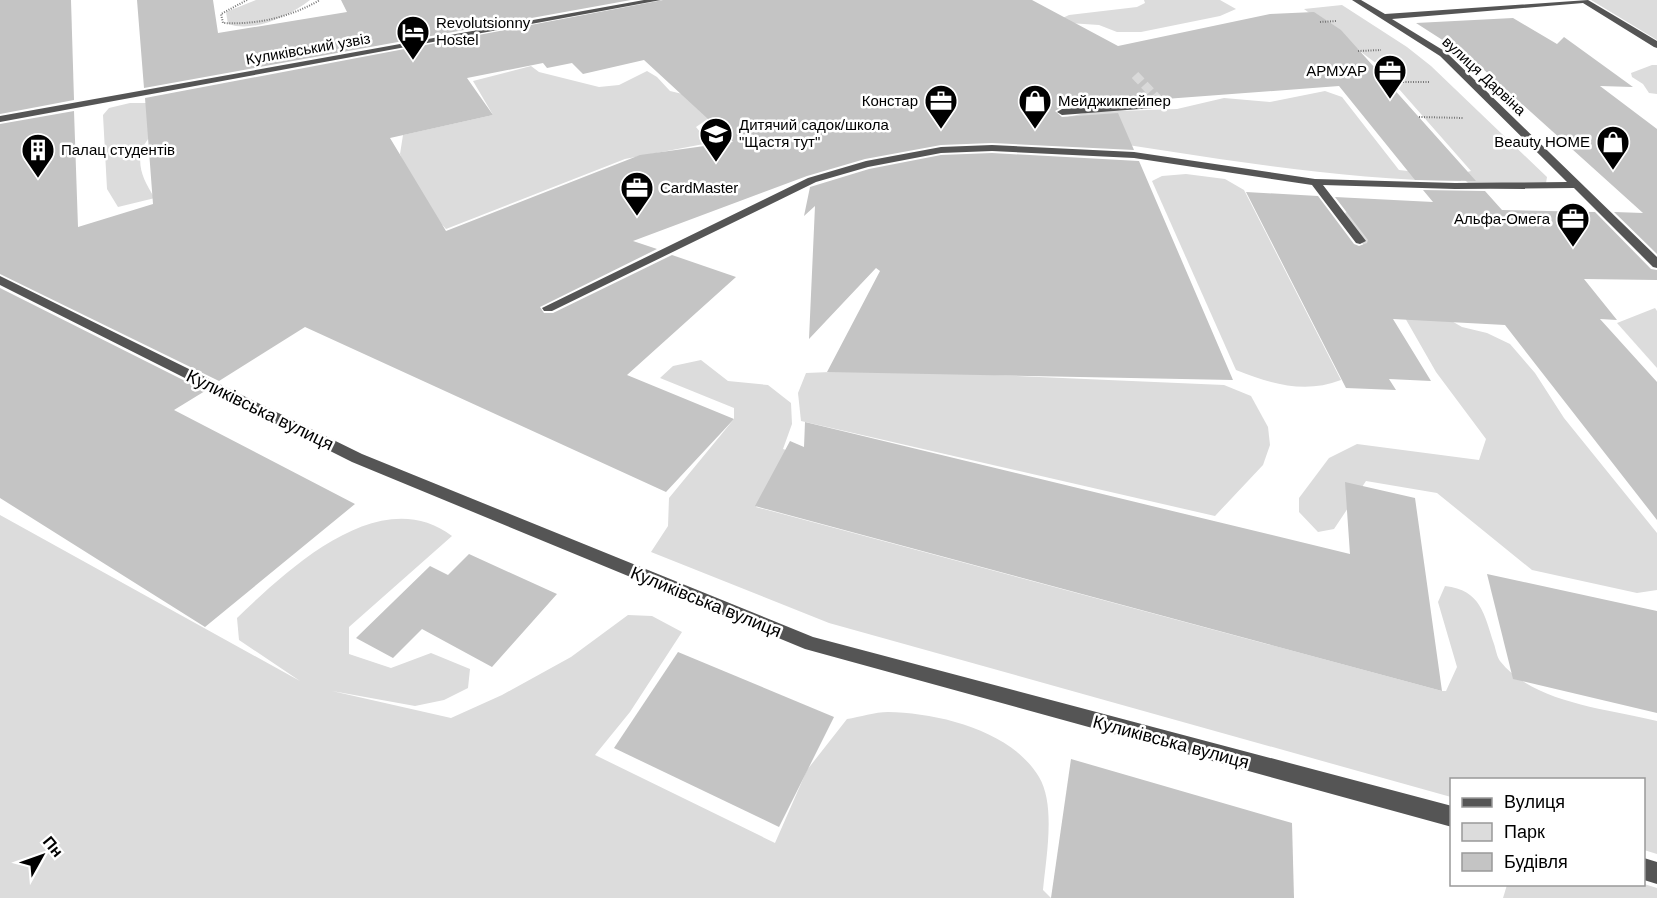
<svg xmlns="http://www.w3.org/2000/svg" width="1657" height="898" font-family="Arial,sans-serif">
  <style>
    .green { fill: #dcdcdc }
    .building { fill: #c4c4c4; fill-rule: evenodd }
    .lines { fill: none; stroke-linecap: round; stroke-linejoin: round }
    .minor-tunnel { stroke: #d9d9d9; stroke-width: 9; stroke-dasharray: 9 4.5; stroke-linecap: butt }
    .path { stroke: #777; stroke-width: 2; stroke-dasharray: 1 1.5; stroke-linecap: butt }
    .minor { fill: #555; fill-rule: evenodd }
    .labels { text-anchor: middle; stroke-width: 5; stroke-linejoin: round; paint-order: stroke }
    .far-poi-label { font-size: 15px; fill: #000; stroke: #fff; text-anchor: start }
    .far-street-label { font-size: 15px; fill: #000; stroke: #fff }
    .street-label { font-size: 18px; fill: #000; stroke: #fff }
  </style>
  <rect width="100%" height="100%" fill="#fff"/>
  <g class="green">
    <path d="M256,0H310C289,16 254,33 228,24L226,12Z"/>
    <polygon points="1144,0 1220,0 1236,9 1220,16 1141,32 1117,32 1099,25 1054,22 1069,15 1137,7 1145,3"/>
    <polygon points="1591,0 1657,0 1657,40"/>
    <polygon points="1342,5 1407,47 1431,66 1547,177 1546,183 1469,184 1459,174 1471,171 1377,64 1304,9"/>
    <polygon points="1652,65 1657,65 1657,94 1649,93 1643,84 1632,77 1631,73"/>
    <polygon points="531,66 539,72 599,87 619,85 647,71 657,77 670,91 695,97 712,116 696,127 709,143 625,159 446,229 418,198 400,154 403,135 493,115 473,81"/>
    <path d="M1325,91L1342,97L1399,170L1461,177V181C1330,180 1199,155 1069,136L1063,118L1090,112L1177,109L1224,98L1270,102Z"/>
    <path d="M130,103H146L160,128C132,148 137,172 155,198L118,207L107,189L103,115L109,108Z"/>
    <path d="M1186,174L1225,179L1244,190L1341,380C1305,394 1271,384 1236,370L1152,181L1162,176Z"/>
    <polygon points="1350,210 1443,316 1462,327 1487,333 1510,344 1535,373 1564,418 1657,533 1657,590 1637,593 1532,570 1437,493 1366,481 1334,529 1318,532 1299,512 1299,498 1329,458 1357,444 1479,460 1486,439 1436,372 1345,213"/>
    <polygon points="1655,308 1657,311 1657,368 1617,323"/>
    <path d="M701,360L728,381L768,385L791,403L792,424L783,449L786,450L756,507L1442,691H1446L1457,667L1438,602L1445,586C1481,590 1484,614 1494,644C1496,650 1497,657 1500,661C1533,703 1607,709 1657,721V854L1644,850V780H1452L1451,797L829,623L651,552L668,526L669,498L734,419V408L660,378L673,366Z"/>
    <polygon points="878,370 1224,385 1251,396 1268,427 1270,445 1263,465 1215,516 801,421 798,393 806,373"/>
    <path d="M0,515L300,681L239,640L237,618C287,570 380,481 452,536L349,627V654L391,668L431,653L470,669L468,688L444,700L415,706L332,691L451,718L502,695L571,657L628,615L652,616L682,632L630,712L595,755L775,843L807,770L847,719C860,717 875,712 888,712C938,713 1011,730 1039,777C1056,805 1046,858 1043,890L1051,898H0Z"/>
    <polygon points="1644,884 1657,888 1657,898 1503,898 1507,885"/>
  </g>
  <g class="building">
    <polygon points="0,0 71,0 74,100 0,114"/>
    <polygon points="137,0 213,0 218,33 347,12 341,0 631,0 144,88"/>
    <path d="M663,0H1032L1118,46L1270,14L1314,12L1341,30L1476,181L1415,180L1339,86L1165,99L1158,94L1151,100L1062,107L1055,111L1062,117L1118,113L1134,150L992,143L941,145L865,159L807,176L633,241L657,249L540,307L544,313H553L672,255L736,277L627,375L734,419L666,492L305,327L219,381L0,274V124L74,111L78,227L153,204L145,98ZM644,60L733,142L640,155L446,231L390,138L493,115L467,78L543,63L547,68L572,63L583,74Z"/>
    <polygon points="1513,18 1557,44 1564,37 1633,87 1600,86 1657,129 1657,254 1614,212 1643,213 1472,59 1416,23"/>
    <polygon points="992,153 1139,161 1233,380 827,372 880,271 876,268 809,339 815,206 804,216 810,187 869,169 941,155"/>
    <polygon points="1423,190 1485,191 1502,210 1595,212 1651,269 1657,270 1657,280 1584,279 1617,320 1600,319 1657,382 1657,520 1505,325 1393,319 1431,381 1389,379 1396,390 1346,388 1246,192 1318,196 1354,244 1359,246 1367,243 1368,240 1335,197 1433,202"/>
    <polygon points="0,288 205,391 174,410 355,504 205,627 0,498"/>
    <polygon points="805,422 1350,554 1345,482 1415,498 1442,691 755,506 790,441 804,447"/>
    <polygon points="469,554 557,594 492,667 422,629 393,658 356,638 430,566 448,575"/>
    <polygon points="1487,574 1657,611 1657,713 1513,679"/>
    <polygon points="678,652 834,717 779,827 614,748"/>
    <polygon points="1071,759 1292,823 1294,898 1051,898"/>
  </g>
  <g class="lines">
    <polyline class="minor-tunnel" points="1135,75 1158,99"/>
    <g class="path">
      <path d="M247,0L221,14L223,23C258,25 290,17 320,0"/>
      <polyline points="1320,22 1337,21"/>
      <polyline points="1358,51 1381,50"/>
      <polyline points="1388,82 1430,82"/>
      <polyline points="1419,117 1464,118"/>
    </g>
    <g class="minor">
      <polygon points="644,0 661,0 0,122 0,116"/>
      <polygon points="1352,0 1361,0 1385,14 1588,0 1657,41 1657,48 1654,47 1583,3 1392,19 1446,52 1657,257 1657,268 1653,267 1574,188 1455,189 1323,185 1366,241 1360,244 1356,243 1312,185 1134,158 992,151 941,153 868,167 816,182 552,311 544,311 542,308 808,178 866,161 941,147 992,145 1134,152 1315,179 1455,183 1567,182 1440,56"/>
      <polygon points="1158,96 1166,103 1166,107 1062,115 1057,112 1062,109 1156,103 1153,99"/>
      <polygon points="0,276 362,454 813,637 1452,806 1452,827 805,649 352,462 0,285"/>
      <polygon points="1644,858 1657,862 1657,884 1644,880"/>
    </g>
  </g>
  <defs>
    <g id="hotel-pin" transform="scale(1.725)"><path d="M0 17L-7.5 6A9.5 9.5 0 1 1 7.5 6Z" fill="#000" stroke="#fff"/><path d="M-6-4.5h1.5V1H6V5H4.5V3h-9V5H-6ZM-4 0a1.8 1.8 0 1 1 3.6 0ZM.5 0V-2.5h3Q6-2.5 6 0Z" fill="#fff"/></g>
    <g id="office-pin" transform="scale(1.725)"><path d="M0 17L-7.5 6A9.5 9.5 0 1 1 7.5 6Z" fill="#000" stroke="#fff"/><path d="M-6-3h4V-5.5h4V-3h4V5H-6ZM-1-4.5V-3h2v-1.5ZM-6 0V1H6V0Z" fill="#fff"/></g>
    <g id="shop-pin" transform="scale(1.725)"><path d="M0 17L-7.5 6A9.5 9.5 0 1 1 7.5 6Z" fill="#000" stroke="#fff"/><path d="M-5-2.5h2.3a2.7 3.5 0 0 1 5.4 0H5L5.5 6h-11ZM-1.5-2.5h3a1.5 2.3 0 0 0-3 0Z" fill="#fff"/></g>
    <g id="school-pin" transform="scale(1.725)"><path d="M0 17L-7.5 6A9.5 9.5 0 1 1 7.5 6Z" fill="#000" stroke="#fff"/><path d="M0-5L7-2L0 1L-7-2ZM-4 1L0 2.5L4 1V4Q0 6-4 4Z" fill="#fff"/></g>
    <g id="building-pin" transform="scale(1.725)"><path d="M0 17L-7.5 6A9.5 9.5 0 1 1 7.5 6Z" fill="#000" stroke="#fff"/><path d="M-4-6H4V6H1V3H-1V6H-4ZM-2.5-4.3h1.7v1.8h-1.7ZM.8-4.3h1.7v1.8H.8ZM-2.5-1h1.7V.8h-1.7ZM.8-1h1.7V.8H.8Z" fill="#fff"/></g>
  </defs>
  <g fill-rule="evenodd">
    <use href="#hotel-pin" x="413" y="32"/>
    <use href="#office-pin" x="1390" y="71"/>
    <use href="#office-pin" x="941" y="101"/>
    <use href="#shop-pin" x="1035" y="101"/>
    <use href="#school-pin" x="716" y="134"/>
    <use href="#shop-pin" x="1613" y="142"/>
    <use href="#building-pin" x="38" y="150"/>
    <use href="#office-pin" x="637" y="188"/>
    <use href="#office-pin" x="1573" y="219"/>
  </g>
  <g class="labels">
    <g class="far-poi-label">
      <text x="436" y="28">Revolutsionny<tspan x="436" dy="17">Hostel</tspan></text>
      <text x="1367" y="76" text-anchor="end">АРМУАР</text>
      <text x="918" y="106" text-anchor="end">Констар</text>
      <text x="1058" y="106">Мейджикпейпер</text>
      <text x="739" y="130">Дитячий садок/школа<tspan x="739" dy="17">"Щастя тут"</tspan></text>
      <text x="1590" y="147" text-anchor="end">Beauty HOME</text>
      <text x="61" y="155">Палац студентів</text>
      <text x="660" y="193">CardMaster</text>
      <text x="1550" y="224" text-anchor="end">Альфа-Омега</text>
    </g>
    <g class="far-street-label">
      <text transform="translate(308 49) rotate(-10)" y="5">Куликівський узвіз</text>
      <text transform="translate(1484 76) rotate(43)" y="5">вулиця Дарвіна</text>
    </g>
    <g class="street-label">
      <text transform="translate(260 410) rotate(26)" y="6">Куликівська вулиця</text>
      <text transform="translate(706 602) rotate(22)" y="6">Куликівська вулиця</text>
      <text transform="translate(1171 742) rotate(15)" y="6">Куликівська вулиця</text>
    </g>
  </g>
  <rect x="1450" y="778" width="195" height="108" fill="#ffffff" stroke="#999999" stroke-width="1.5"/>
  <rect x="1462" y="798" width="30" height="9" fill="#555555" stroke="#999999" stroke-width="1.5"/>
  <text x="1504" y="808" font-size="18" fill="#000000">Вулиця</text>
  <rect x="1462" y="823" width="30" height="18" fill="#dcdcdc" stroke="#999999" stroke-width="1.5"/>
  <text x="1504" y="838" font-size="18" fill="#000000">Парк</text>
  <rect x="1462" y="853" width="30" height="18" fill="#c4c4c4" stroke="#999999" stroke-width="1.5"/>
  <text x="1504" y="868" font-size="18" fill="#000000">Будівля</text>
  <g transform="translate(42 856) rotate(50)" stroke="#ffffff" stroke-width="4.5" paint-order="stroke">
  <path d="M0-4.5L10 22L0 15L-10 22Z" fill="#000000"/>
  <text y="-9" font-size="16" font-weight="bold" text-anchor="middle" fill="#000000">Пн</text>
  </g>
</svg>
